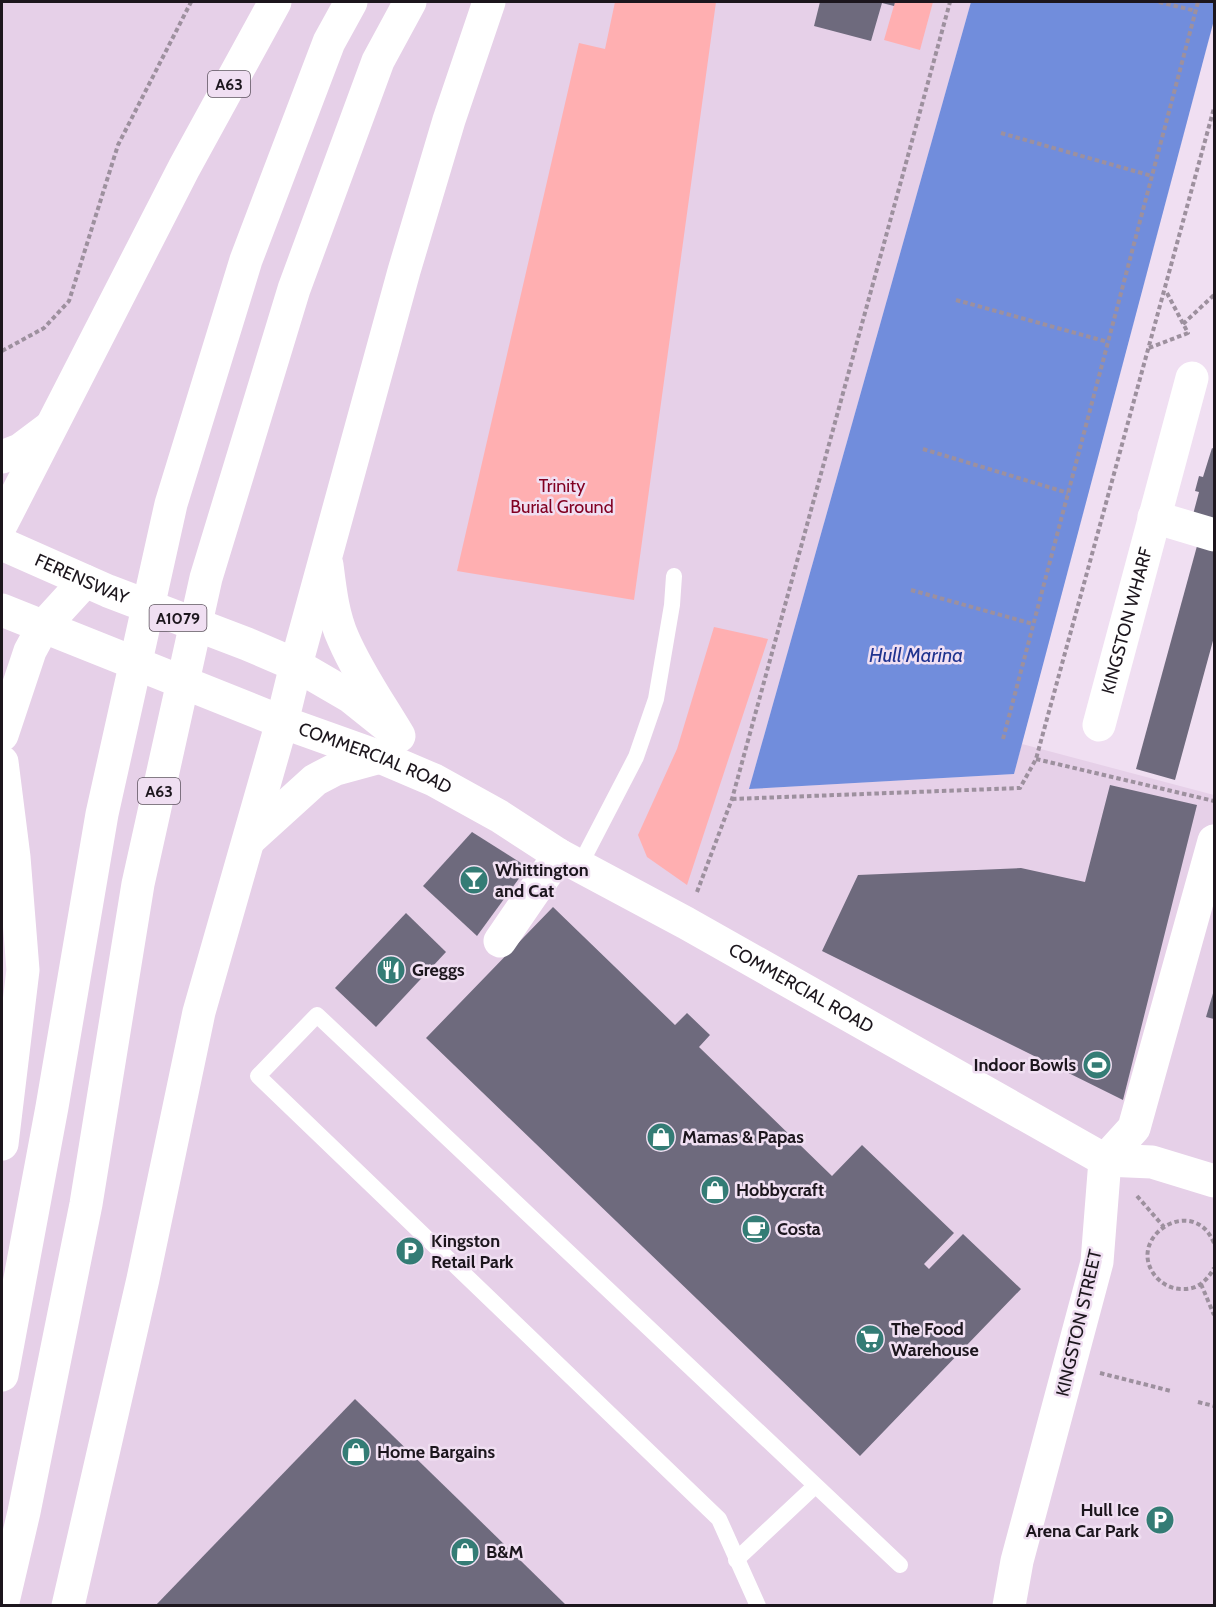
<svg xmlns="http://www.w3.org/2000/svg" width="1216" height="1607" font-family="Cabin,sans-serif">
  <style>
    .built { fill: #e6d0e8 }
    .green { fill: #ffafb1 }
    .water { fill: #718ddc }
    .building { fill: #6e6a7d }
    .lines { fill: none; stroke-linecap: round; stroke-linejoin: round }
    .path { stroke: #9d909e; stroke-width: 4; stroke-dasharray: 4.5 3; stroke-linecap: butt }
    .lane { stroke: #fff; stroke-width: 16 }
    .street { stroke: #fff; stroke-width: 33 }
    .secondary { stroke: #fff; stroke-width: 33 }
    .highway { stroke: #fff; stroke-width: 33 }
    .labels { text-anchor: middle; stroke-width: 5; stroke-linejoin: round; paint-order: stroke }
    .shield { fill: #f0dff2; stroke: #5c525d; stroke-width: 1.5 }
    .shield-label { font-size: 16px; font-weight: bold; fill: #1c161d }
    .park-label { font-size: 18px; fill: #810022; stroke: #f0dff2 }
    .street-label { font-size: 18px; fill: #1c161d; stroke: #f0dff2 }
    .poi-label { font-size: 18px; font-weight: bold; fill: #1c161d; stroke: #f0dff2; text-anchor: start }
    .water-label { font-size: 20px; font-style: italic; fill: #20338f; stroke: #f0dff2 }
  </style>
  <rect width="100%" height="100%" fill="#f0dff2"/>
  <polygon class="built" points="2,2 971,2 749,789 1013,774 1022,744 1214,795 1214,1605 2,1606 2,1165 38,968 2,903"/>
  <g class="green">
    <polygon points="615,2 716,2 634,600 457,571 579,43 605,49"/>
    <polygon points="895,2 933,2 920,50 884,40"/>
    <polygon points="714,627 768,639 687,885 647,857 638,835 677,749"/>
  </g>
  <polygon class="water" points="971,2 1214,2 1214,20 1014,774 749,789"/>
  <g class="building">
    <polygon points="820,2 895,2 894,6 882,3 871,41 814,26"/>
    <polygon points="1212,448 1214,449 1214,529 1191,522 1199,492 1195,491 1199,476 1203,477"/>
    <polygon points="1197,546 1214,551 1214,637 1175,780 1136,769"/>
    <polygon points="1110,785 1197,805 1123,1100 822,951 858,875 1021,868 1085,882"/>
    <polygon points="472,832 521,863 523,873 477,936 423,886"/>
    <polygon points="553,907 675,1025 687,1013 710,1035 699,1047 832,1176 862,1145 954,1233 924,1264 929,1269 963,1234 1021,1289 860,1456 426,1038"/>
    <polygon points="406,913 446,952 376,1027 335,988"/>
    <polygon points="1214,990 1214,1019 1206,1017"/>
    <polygon points="355,1399 463,1504 567,1606 155,1606"/>
  </g>
  <g class="lines">
    <g class="path">
      <polyline points="1159,2 1196,11"/>
      <polyline points="1001,133 1152,176"/>
      <polyline points="956,300 1108,342"/>
      <polyline points="1183,324 1214,295"/>
      <polyline points="1149,348 1188,333 1167,293"/>
      <polyline points="2,351 44,328 69,301 118,145 191,2"/>
      <polyline points="923,449 1068,493"/>
      <polyline points="911,590 1033,624"/>
      <polyline points="1003,739 1198,2"/>
      <polyline points="1036,759 1214,801"/>
      <polyline points="732,799 1020,788 1036,759 1214,108"/>
      <polyline points="697,892 732,799 950,2"/>
      <polyline points="1137,1196 1164,1227"/>
      <path d="M1214,1243C1193,1192 1122,1239 1157,1278C1164,1285 1172,1289 1182,1289C1197,1290 1207,1281 1214,1268"/>
      <polyline points="1201,1284 1214,1315"/>
      <polyline points="1100,1373 1171,1391"/>
      <polyline points="1198,1402 1214,1406"/>
    </g>
    <g class="lane">
      <polyline points="580,865 636,757 656,699 672,605 674,576"/>
      <polyline points="736,1560 815,1486"/>
      <polyline points="758,1606 719,1519 258,1076 317,1015 900,1565"/>
    </g>
    <g class="street">
      <polyline points="1154,517 1214,535"/>
      <path id="s1" d="M1099,725L1192,378"/>
      <polyline points="500,941 559,855"/>
      <polyline points="1105,1160 1134,1128 1214,841"/>
      <polyline points="1105,1160 1152,1162 1214,1181"/>
    </g>
    <g class="secondary">
      <polyline points="296,665 351,697 396,733"/>
      <path id="s2" d="M282,722L380,757L434,780L499,816L559,855L686,923L1105,1160L1097,1262L1017,1561L1009,1606"/>
    </g>
    <g class="highway">
      <polyline points="2,457 20,450 48,429"/>
      <polyline points="2,523 184,168 275,2"/>
      <path id="s3" d="M2,544L108,591L247,644L296,665"/>
      <path d="M327,565C330,589 333,616 343,638C358,673 380,704 399,736"/>
      <polyline points="2,610 282,722"/>
      <polyline points="2,735 30,651 43,627 85,581"/>
      <polyline points="2,762 14,857 23,970 2,1144"/>
      <polyline points="250,839 315,780 336,769 380,757"/>
      <polyline points="2,1375 52,1107 102,814 171,504 246,260 329,42 351,2"/>
      <polyline points="2,1606 24,1512 86,1204 138,884 206,578 294,289 378,61 410,2"/>
      <polyline points="68,1606 143,1279 199,1012 282,722 296,665 404,271 449,120 489,2"/>
    </g>
  </g>
  <defs>
    <g id="bar-disc" transform="scale(1.5)"><circle r="9.5" fill="#347c75" stroke="#f0dff2"/><path d="M-6-5H6L.8 .8V4.5H3.5V6h-7V4.5H-.8V.8Z" fill="#fff"/></g>
    <g id="restaurant-disc" transform="scale(1.5)"><circle r="9.5" fill="#347c75" stroke="#f0dff2"/><path d="M-5-6h1v4h1v-4h1v4h1v-4h1v5L-1.5 .5V6h-2V.5L-5-1ZM5-6V6H3V1.5H1.5Q1.5-4 5-6Z" fill="#fff"/></g>
    <g id="stadium-disc" transform="scale(1.5)"><circle r="9.5" fill="#347c75" stroke="#f0dff2"/><path d="M0-5a6.5 5 0 1 0 0 10a6.5 5 0 1 0 0-10ZM-3.5-1.8h7v3.6h-7Z" fill="#fff"/></g>
    <g id="shop-disc" transform="scale(1.5)"><circle r="9.5" fill="#347c75" stroke="#f0dff2"/><path d="M-5-2.5h2.3a2.7 3.5 0 0 1 5.4 0H5L5.5 6h-11ZM-1.5-2.5h3a1.5 2.3 0 0 0-3 0Z" fill="#fff"/></g>
    <g id="cafe-disc" transform="scale(1.5)"><circle r="9.5" fill="#347c75" stroke="#f0dff2"/><path d="M-5.5-4.5H6V0H3Q3 3.5 0 3.5H-2.5Q-5.5 3.5-5.5 0ZM3-3.2v2h1.7v-2ZM-6 4.5H4V6H-6Z" fill="#fff"/></g>
    <g id="parking-disc" transform="scale(1.5)"><circle r="9.5" fill="#347c75" stroke="#f0dff2"/><path d="M-3.5-5.5H1a3.5 3.5 0 0 1 0 7H-1V5.5H-3.5ZM-1-3.4V-.6H.8a1.4 1.4 0 0 0 0-2.8Z" fill="#fff"/></g>
    <g id="supermarket-disc" transform="scale(1.5)"><circle r="9.5" fill="#347c75" stroke="#f0dff2"/><path d="M-6-5.5h2.5l.6 2H6L4.5 2H-2.5L-4.4-4H-6ZM-1.5 3.2a1.3 1.3 0 1 0 .1 0ZM3 3.2a1.3 1.3 0 1 0 .1 0Z" fill="#fff"/></g>
  </defs>
  <g fill-rule="evenodd">
    <use href="#bar-disc" x="474" y="880"/>
    <use href="#restaurant-disc" x="391" y="970"/>
    <use href="#stadium-disc" x="1097" y="1065"/>
    <use href="#shop-disc" x="661" y="1137"/>
    <use href="#shop-disc" x="715" y="1190"/>
    <use href="#cafe-disc" x="756" y="1229"/>
    <use href="#parking-disc" x="410" y="1251"/>
    <use href="#supermarket-disc" x="870" y="1339"/>
    <use href="#shop-disc" x="356" y="1452"/>
    <use href="#parking-disc" x="1160" y="1520"/>
    <use href="#shop-disc" x="465" y="1552"/>
  </g>
  <g class="labels">
    <g class="shield">
      <rect x="208" y="71" width="42" height="26" rx="4.5"/>
      <rect x="149.5" y="605" width="57" height="26" rx="4.5"/>
      <rect x="138" y="778" width="42" height="26" rx="4.5"/>
    </g>
    <g class="shield-label">
      <text x="229" y="90">A63</text>
      <text x="178" y="624">A1079</text>
      <text x="159" y="797">A63</text>
    </g>
    <g class="park-label">
      <text x="562" y="492">Trinity<tspan x="562" dy="21">Burial Ground</tspan></text>
    </g>
    <g class="street-label">
      <text dy="6" stroke="none"><textPath href="#s3" startOffset="87">FERENSWAY</textPath></text>
      <text dy="6" stroke="none"><textPath href="#s1" startOffset="108">KINGSTON WHARF</textPath></text>
      <text dy="6" stroke="none"><textPath href="#s2" startOffset="100">COMMERCIAL ROAD</textPath></text>
      <text dy="6" stroke="none"><textPath href="#s2" startOffset="585">COMMERCIAL ROAD</textPath></text>
      <text transform="translate(1079 1323) rotate(-77)" y="6">KINGSTON STREET</text>
    </g>
    <g class="poi-label">
      <text x="495" y="876">Whittington<tspan x="495" dy="21">and Cat</tspan></text>
      <text x="412" y="976">Greggs</text>
      <text x="1076" y="1071" text-anchor="end">Indoor Bowls</text>
      <text x="682" y="1143">Mamas &amp; Papas</text>
      <text x="736" y="1196">Hobbycraft</text>
      <text x="777" y="1235">Costa</text>
      <text x="431" y="1247">Kingston<tspan x="431" dy="21">Retail Park</tspan></text>
      <text x="891" y="1335">The Food<tspan x="891" dy="21">Warehouse</tspan></text>
      <text x="377" y="1458">Home Bargains</text>
      <text x="1139" y="1516" text-anchor="end">Hull Ice<tspan x="1139" dy="21">Arena Car Park</tspan></text>
      <text x="486" y="1558">B&amp;M</text>
    </g>
    <g class="water-label">
      <text x="916" y="662">Hull Marina</text>
    </g>
  </g>
  <rect width="1216" height="1607" fill="none" stroke="#1c161d" stroke-width="6"/>
</svg>
